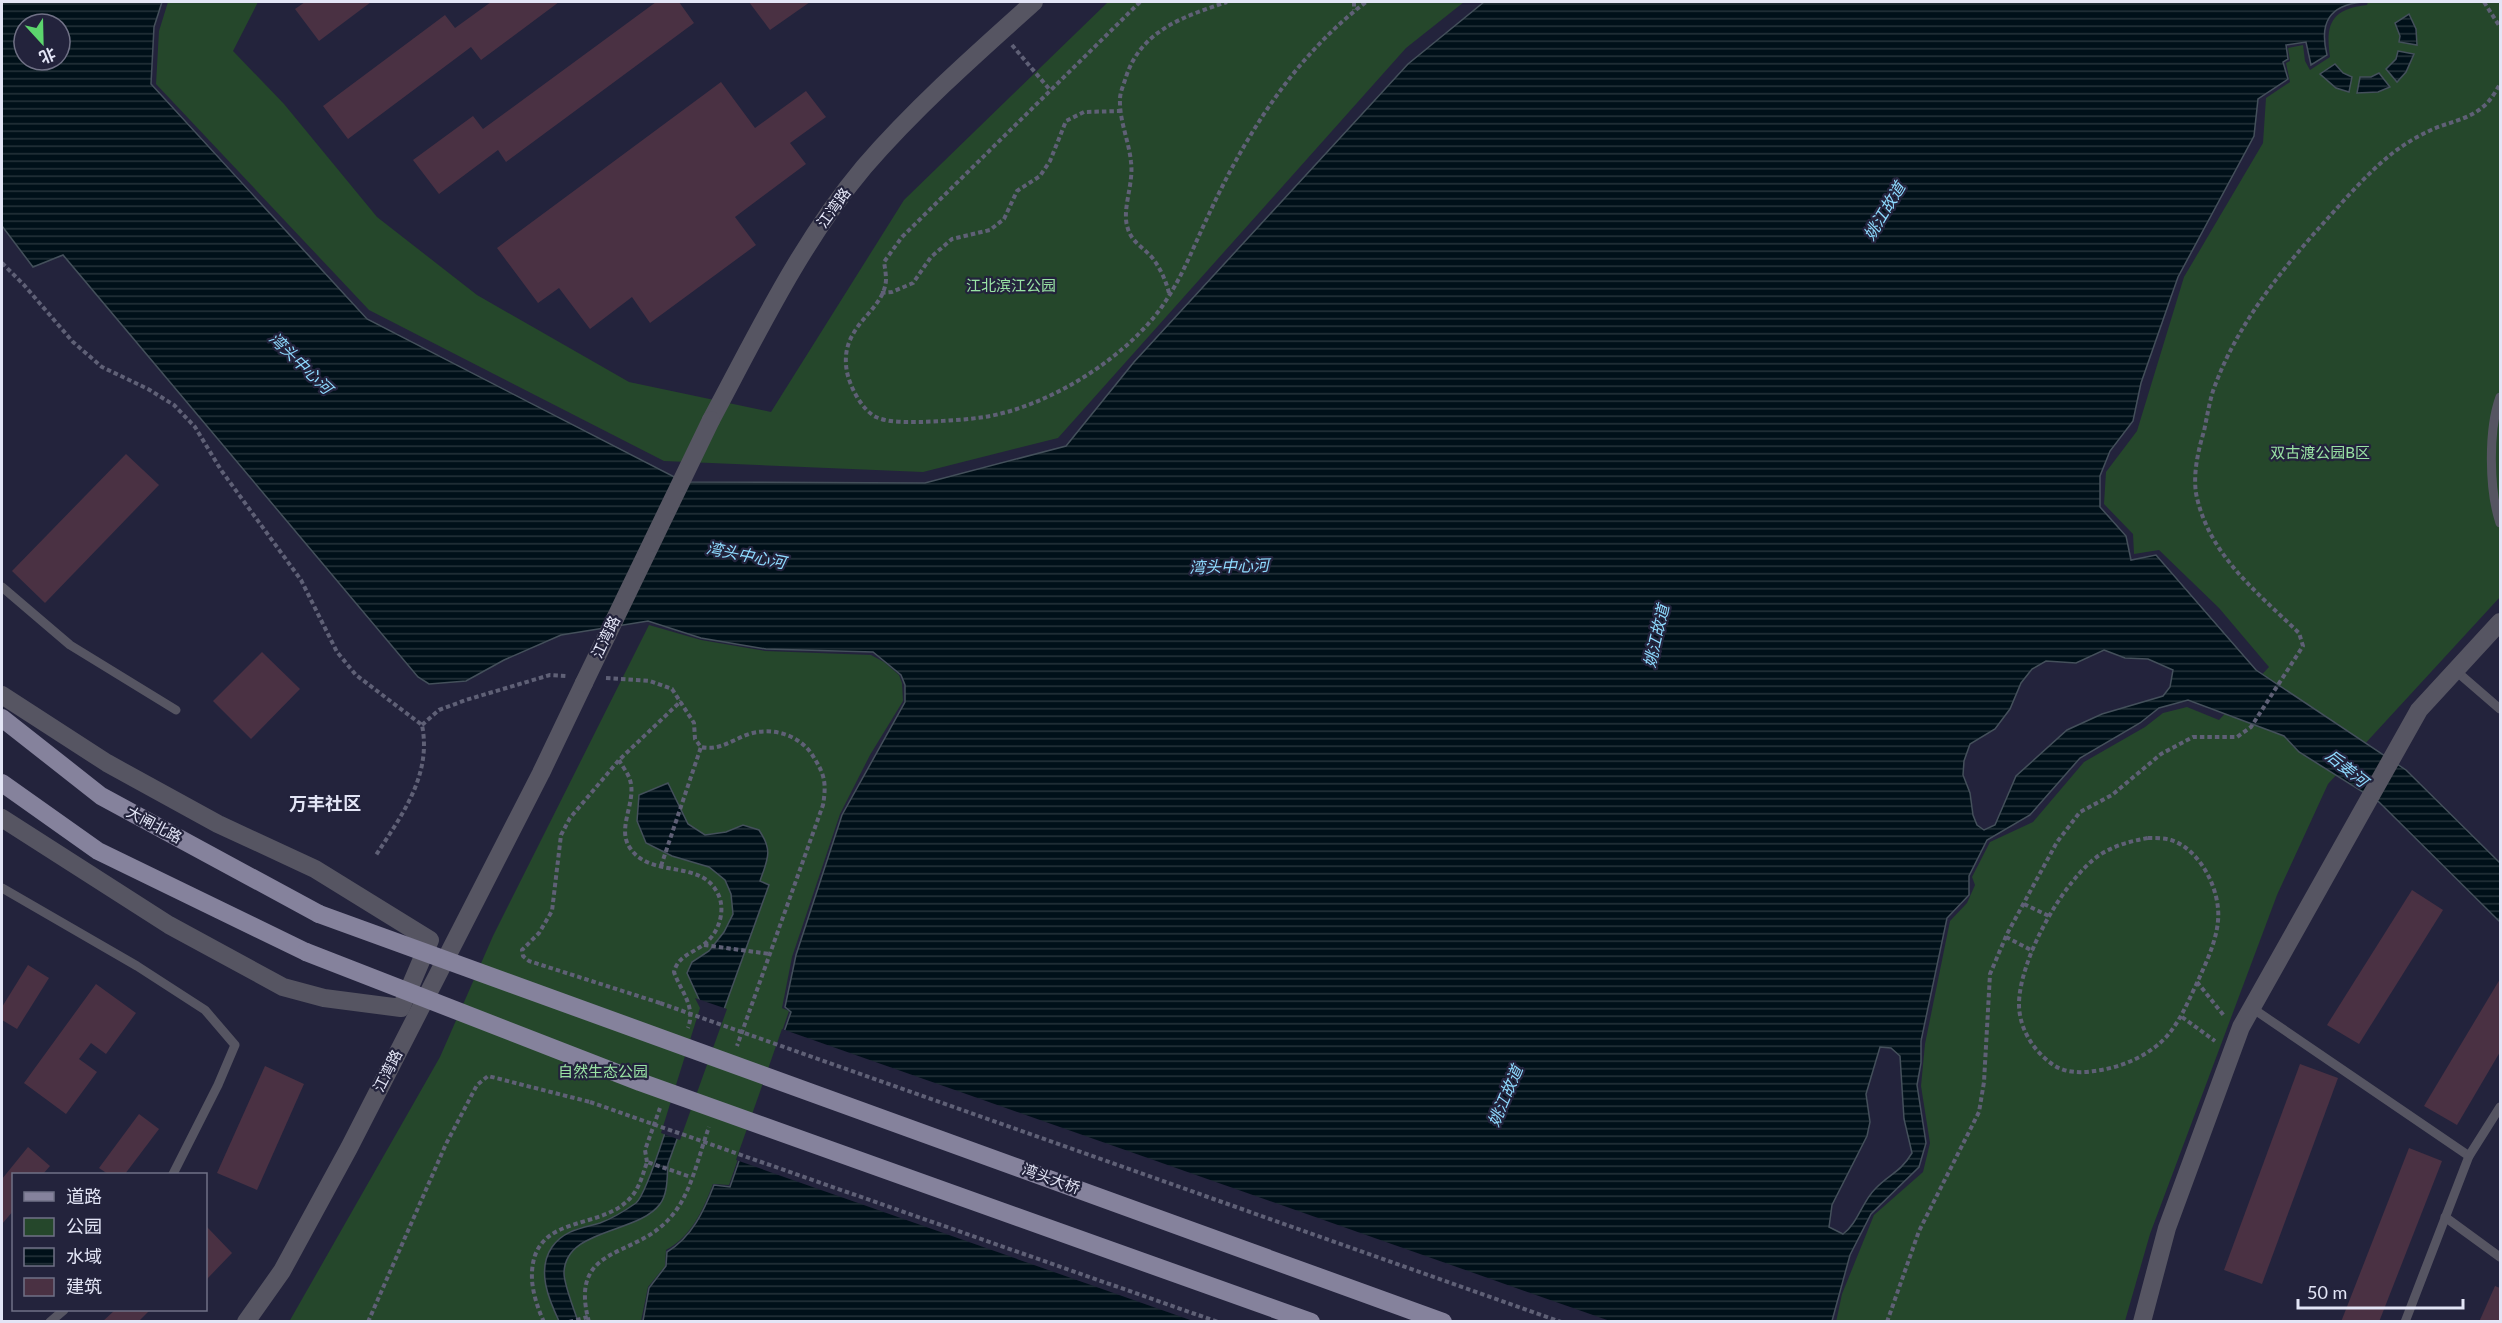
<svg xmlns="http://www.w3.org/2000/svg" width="2502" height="1323" font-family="Lato,'Noto Sans SC',sans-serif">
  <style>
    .park { fill: #25472b }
    .water { fill: url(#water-rules); stroke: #44505b; stroke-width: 1.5; fill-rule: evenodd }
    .pier { fill: #23233c }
    .building { fill: #4a3143 }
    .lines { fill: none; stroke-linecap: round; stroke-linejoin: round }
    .path { stroke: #5f6076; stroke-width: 4; stroke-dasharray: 4.5 3; stroke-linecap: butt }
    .service { stroke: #565562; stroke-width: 9 }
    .minor { stroke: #565562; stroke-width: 18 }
    .tertiary { stroke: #565562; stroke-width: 18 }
    .primary { stroke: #85829c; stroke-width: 18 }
    .path-bridge { stroke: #5f6076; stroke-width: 4; stroke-dasharray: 4.5 3; stroke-linecap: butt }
    .tertiary-bridge { stroke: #565562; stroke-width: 18 }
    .primary-bridge { stroke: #85829c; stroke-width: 18 }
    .labels { text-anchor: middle; stroke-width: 4.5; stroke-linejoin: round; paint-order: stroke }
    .street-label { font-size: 15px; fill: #e3e5f6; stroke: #23233c }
    .park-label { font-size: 15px; fill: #99e2a4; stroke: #23233c }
    .water-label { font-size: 16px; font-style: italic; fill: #8edafe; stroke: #23233c }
    .quarter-label { font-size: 18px; font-weight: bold; fill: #e3e5f6; stroke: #23233c }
  </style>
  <defs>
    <pattern id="water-rules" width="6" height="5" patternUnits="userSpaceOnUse" patternTransform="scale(1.5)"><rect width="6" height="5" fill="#001019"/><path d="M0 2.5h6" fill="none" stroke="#25333b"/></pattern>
  </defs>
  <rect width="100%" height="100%" fill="#23233c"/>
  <g class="park">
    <polygon points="168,2 258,2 233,51 284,104 377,217 477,295 629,382 771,412 904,200 1108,2 1464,2 1406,48 1058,438 923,472 664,461 369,310 156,84 159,31"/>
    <path d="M2368,2H2500V597L2328,784L2277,895L2150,1234L2125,1321L1836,1322L1842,1294L1874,1215L1923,1172L1930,1143L1921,1086L1925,1044L1950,921L1967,903L1975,885L1972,877L1990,842L2033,822L2084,762L2145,727L2163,713L2187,707L2219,720L2269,667L2219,608L2159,550L2134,554L2133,534L2104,504L2106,472L2137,431L2184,277L2263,143L2266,98L2290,82L2286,63L2290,61L2288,48L2303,45L2305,61L2310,70L2330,57C2325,23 2332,9 2367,5Z"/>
    <path d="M649,625L701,640L765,651L871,655L884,662L899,675L902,683L903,701L870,755L840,814L792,957L782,1008L789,1011L729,1185L713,1184C703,1210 692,1236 666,1250L665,1266L648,1287L641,1321L289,1322L440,1057L493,936Z"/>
  </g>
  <g class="water">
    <path d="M2,2H162L154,27L151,84L367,319L684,482L925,483L1066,446L1134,362L1408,64L1484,2H2363C2329,5 2319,23 2327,55L2311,65L2306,42L2286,45L2288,59L2283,62L2288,79L2258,99L2254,136L2178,277L2141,383L2133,421L2110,451L2100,476V507L2126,536L2131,560L2156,555L2256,670L2406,770L2500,863V922L2379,802L2299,752L2284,736L2188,700L2159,708L2140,723L2080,758L2030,815L1987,840L1969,876V895L1947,918L1921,1041V1063L1917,1085L1926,1143L1919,1167L1871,1214L1850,1255L1832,1321H643L649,1288L666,1266L667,1252C692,1237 704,1211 714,1185L730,1187L791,1012L785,1007L796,955L842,815L905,702V685L901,675L873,652L766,649L701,638L648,621L561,635L504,660L466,681L429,684L418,677L63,255L33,267L2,226ZM24,24H60V60H24ZM2104,650L2125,658L2148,659L2173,670L2170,687L2163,696L2102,714L2067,730L2016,776L1995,825L1984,830L1977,825L1973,815L1970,793L1963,775L1964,761L1970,744L1995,729L2010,709L2021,683L2032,669L2046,661L2076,663ZM1880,1047L1891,1048L1900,1056L1904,1119L1912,1153C1900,1173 1889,1174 1875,1189C1862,1202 1858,1223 1843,1234L1829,1227L1832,1205L1867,1136L1870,1122L1866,1094Z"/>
    <polygon points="2409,14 2416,29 2417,45 2399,42 2400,36 2395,23"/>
    <polygon points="2398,51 2414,54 2406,72 2397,82 2386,69 2396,59"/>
    <polygon points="2335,64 2343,73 2352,77 2349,92 2336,88 2320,74"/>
    <polygon points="2379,73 2390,87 2378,92 2357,93 2360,77 2371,77"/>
    <path d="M668,783L688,824L705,835L726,832L743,825L759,830C773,851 768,858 760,881L769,885L668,1164C667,1176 668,1194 660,1204C638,1234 565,1228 564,1273C564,1284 574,1310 578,1321H559C549,1300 536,1270 552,1247C564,1230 582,1228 600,1223C611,1219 626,1210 636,1203C651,1191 694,1037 703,1008L687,973L692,962L709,951L724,932L733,914L731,894L725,880L709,867L672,856L646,843L637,821L639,795Z"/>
  </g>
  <g class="pier">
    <polygon points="695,998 727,1009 680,1140 661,1133 700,1008"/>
    <polygon points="782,1029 1610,1321 1193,1321 736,1160"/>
  </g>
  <g class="building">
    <polygon points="305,2 371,2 319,41 295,9"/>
    <polygon points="491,2 559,2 481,60 471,47 348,139 323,106 445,15 455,28"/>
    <polygon points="656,2 679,2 694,23 506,162 498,150 439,194 413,160 473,116 483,129"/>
    <polygon points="749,2 810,2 770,30"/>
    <polygon points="721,82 755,128 806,91 826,117 790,143 806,164 735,217 756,245 650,323 632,297 590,329 559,288 538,303 497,248"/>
    <polygon points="126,454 159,485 45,603 12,571"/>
    <polygon points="262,652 300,689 251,739 213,701"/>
    <polygon points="2412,890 2443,910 2359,1044 2327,1025"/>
    <polygon points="28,965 49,978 17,1029 2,1020 2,1007"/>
    <polygon points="2500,979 2500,1052 2457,1125 2424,1106"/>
    <polygon points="96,984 136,1013 106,1054 91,1043 79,1059 97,1072 66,1114 24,1083"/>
    <polygon points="2300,1064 2338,1078 2262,1284 2224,1270"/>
    <polygon points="265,1066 304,1084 257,1190 217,1173"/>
    <polygon points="139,1114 159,1129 125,1174 108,1174 99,1168"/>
    <polygon points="28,1147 50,1166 43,1174 14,1174 14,1210 2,1224 2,1179"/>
    <polygon points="2409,1148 2442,1161 2379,1322 2341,1322"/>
    <polygon points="206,1226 232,1253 206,1280"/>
    <polygon points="2495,1286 2500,1288 2500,1322 2479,1322"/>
    <polygon points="115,1310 150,1310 138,1322 102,1322"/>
  </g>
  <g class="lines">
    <g class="path">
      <path d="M1140,2L902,237L884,262C885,268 886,274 886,280C884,313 838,325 847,372C850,387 862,410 876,417C889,423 908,422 921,422C942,421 964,420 984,417C1049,407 1132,355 1167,299C1184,273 1195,243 1209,214C1246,134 1295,56 1366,2"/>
      <polyline points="1354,2 1354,10"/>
      <polyline points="2484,2 2500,27"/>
      <polyline points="1012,45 1050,90"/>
      <path d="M2,263L24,285L73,342L102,367L148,389L174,405L195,427L221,470L301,580L337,652L356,675L422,725C432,775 402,815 376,855"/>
      <polyline points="881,293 892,292 913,283 931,257 952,239 990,230 1004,219 1017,191 1040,176 1050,161 1066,121 1084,112 1121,111"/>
      <path d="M1169,293C1166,281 1161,270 1154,260C1146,249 1132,243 1128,229C1121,210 1134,185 1131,162C1129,141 1119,120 1120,99C1120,92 1124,84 1126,77C1141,30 1185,16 1227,2"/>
      <path d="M606,678L650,681L672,689L694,723L695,739L701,747C719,751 732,740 749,734C771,727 797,734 811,753C824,773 827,781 823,805L737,1046"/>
      <polyline points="422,725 439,710 466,700 550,675 566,676"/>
      <path d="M619,760C622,766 628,773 630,780C637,802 616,828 630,848C651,879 699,859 717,892C727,909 719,934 703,945C691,954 678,956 674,972C681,992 696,1006 688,1028"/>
      <path d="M2148,838C2155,838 2164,838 2171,840C2201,850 2221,891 2218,921C2216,943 2205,965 2196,985C2187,1004 2180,1021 2167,1036C2149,1056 2120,1068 2094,1071C2081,1073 2067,1073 2055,1066C2035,1053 2020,1031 2019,1006C2018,961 2064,878 2101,854C2116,845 2131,841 2148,838Z"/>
      <polyline points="661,866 701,747"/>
      <polyline points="2024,904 2049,916"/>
      <polyline points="2006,937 2033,951"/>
      <polyline points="704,945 770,954"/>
      <polyline points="2197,982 2225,1017"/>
      <polyline points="660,1003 529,961 523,956 522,950 539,933 552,911 561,835 570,818 619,760 681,701"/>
      <polyline points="2182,1017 2215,1041"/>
      <polyline points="647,1162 645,1150 660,1108"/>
      <polyline points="368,1322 446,1144 477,1085 488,1076 590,1102"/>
      <path d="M544,1322C537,1307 531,1288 532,1272C535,1212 603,1232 632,1196C640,1186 643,1174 647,1162L691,1177"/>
      <polyline points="569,1322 588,1317"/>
      <path d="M589,1322C568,1245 633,1259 669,1219C691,1196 698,1157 709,1127"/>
      <path d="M1887,1322L1919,1231L1979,1112L1984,1082L1990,974L2007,934L2057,842L2080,812L2112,795L2161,754L2193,737H2237L2251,727L2303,646L2299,633C2258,593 2211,557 2197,498C2192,477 2198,451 2204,431C2207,417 2209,404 2213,391C2236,325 2282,269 2328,218C2347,197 2367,174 2389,156C2400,147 2414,138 2427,132C2446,122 2467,121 2484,106C2491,100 2496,91 2500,84"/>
    </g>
    <g class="service">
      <path d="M2500,397C2488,430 2489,490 2500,523"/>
      <polyline points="2,587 70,645 176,710"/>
      <polyline points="2456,671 2500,709"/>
      <polyline points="2,888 137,966 205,1010 235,1045 218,1085 173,1174"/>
      <polyline points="2252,1008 2469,1156"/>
      <polyline points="2445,1217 2500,1257"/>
      <polyline points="50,1322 64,1310"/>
      <polyline points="2405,1322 2469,1156 2500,1107"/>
    </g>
    <polyline class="minor" points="2142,1322 2167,1228 2241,1027 2419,710 2500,622"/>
    <g class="tertiary">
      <path d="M711,420C757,334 801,242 864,167C916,107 976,54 1034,2"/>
      <polyline points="2,695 107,763 218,824 315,869 430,940 401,1008 324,998 283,987 169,925 2,818"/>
      <polyline points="246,1322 282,1271 349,1148 541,773 584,683"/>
    </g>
    <g class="primary">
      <polyline points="2,718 101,796 319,914"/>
      <polyline points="2,783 98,851 306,952"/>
    </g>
    <g class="path-bridge">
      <polyline points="660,1003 1561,1322"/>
      <polyline points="590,1102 1218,1322"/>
    </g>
    <polyline class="tertiary-bridge" points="584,683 711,420"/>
    <g class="primary-bridge">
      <polyline points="319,914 1443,1322"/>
      <polyline points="306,952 640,1082 1311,1322"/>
    </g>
  </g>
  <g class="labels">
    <g class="street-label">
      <text transform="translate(834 208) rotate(-54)" y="5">江湾路</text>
      <text transform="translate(606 637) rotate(-64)" y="5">江湾路</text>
      <text transform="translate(154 825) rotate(28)" y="5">大闸北路</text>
      <text transform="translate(388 1071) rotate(-63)" y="5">江湾路</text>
      <text transform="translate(1051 1179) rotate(20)" y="5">湾头大桥</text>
    </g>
    <g class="park-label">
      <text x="1011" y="291">江北滨江公园</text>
      <text x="2320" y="458">双古渡公园B区</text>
      <text x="603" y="1077">自然生态公园</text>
    </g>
    <g class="water-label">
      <text transform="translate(1884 211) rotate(-59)" y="6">姚江故道</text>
      <text transform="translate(301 363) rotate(44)" y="6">湾头中心河</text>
      <text transform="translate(746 555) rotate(11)" y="6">湾头中心河</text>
      <text transform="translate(1229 566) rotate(-2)" y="6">湾头中心河</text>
      <text transform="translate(1656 636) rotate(-77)" y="6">姚江故道</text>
      <text transform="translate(2347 768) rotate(39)" y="6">后姜河</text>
      <text transform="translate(1505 1096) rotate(-67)" y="6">姚江故道</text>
    </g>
    <g class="quarter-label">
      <text x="325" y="810">万丰社区</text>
    </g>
  </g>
  <rect width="2502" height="1323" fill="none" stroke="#e3e5f6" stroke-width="6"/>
  <rect x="12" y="1173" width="195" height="138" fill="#23233c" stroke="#707186" stroke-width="1.5"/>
  <rect x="24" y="1192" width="30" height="9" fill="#85829c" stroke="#707186" stroke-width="1.5"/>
  <text x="66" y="1203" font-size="18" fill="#e3e5f6">道路</text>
  <rect x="24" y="1218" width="30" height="18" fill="#25472b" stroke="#707186" stroke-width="1.5"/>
  <text x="66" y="1233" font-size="18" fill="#e3e5f6">公园</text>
  <rect x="24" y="1248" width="30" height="18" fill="url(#water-rules)" stroke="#707186" stroke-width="1.5"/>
  <text x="66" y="1263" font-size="18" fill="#e3e5f6">水域</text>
  <rect x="24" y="1278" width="30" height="18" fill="#4a3143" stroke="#707186" stroke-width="1.5"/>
  <text x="66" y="1293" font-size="18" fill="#e3e5f6">建筑</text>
  <g transform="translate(42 42) rotate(158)"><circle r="28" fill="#23233c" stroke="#707186" stroke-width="1.5"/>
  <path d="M0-4.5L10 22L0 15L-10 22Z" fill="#5cd56d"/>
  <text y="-9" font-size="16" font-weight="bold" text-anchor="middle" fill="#e3e5f6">北</text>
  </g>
  <path d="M2298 1299v9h165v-9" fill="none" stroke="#e3e5f6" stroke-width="3"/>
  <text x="2307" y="1299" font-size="18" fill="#e3e5f6" stroke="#23233c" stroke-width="4.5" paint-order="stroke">50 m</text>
</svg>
